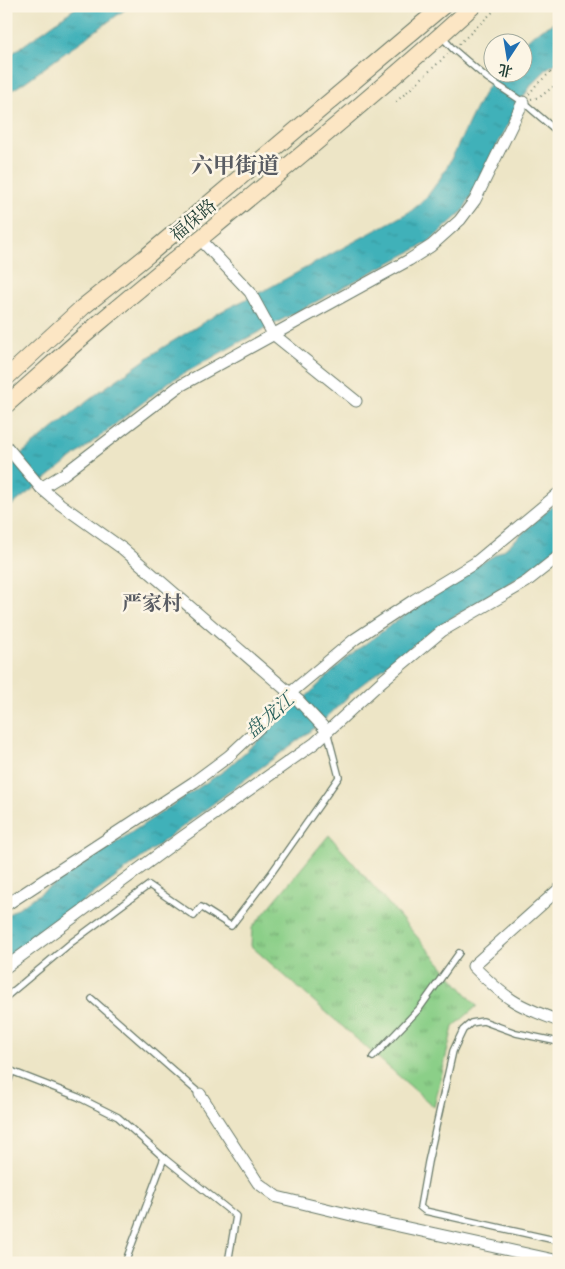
<svg xmlns="http://www.w3.org/2000/svg" width="565" height="1269" font-family="'Libre Bodoni','Noto Serif SC',serif">
  <style>
    .grass { fill: url(#grass-tufts); stroke: #55865e }
    .water { fill: url(#water-ripples); stroke: #307776 }
    .lines { fill: none; stroke-linecap: round; stroke-linejoin: round }
    .lane-casing { stroke: #677867; stroke-width: 8 }
    .street-casing { stroke: #677867; stroke-width: 13 }
    .secondary-casing { stroke: #677867; stroke-width: 18 }
    .path { stroke: #677867; stroke-width: 2; stroke-dasharray: 1 4; stroke-linecap: butt }
    .lane { stroke: #fff; stroke-width: 5.5 }
    .street { stroke: #fff; stroke-width: 11 }
    .secondary { stroke: #fce6c4; stroke-width: 16 }
    .labels { text-anchor: middle; stroke-width: 5; stroke-linejoin: round; paint-order: stroke }
    .street-label { font-size: 18px; fill: #1f3d34; stroke: #fcf5e5 }
    .water-label { font-size: 19px; font-style: italic; fill: #29605c; stroke: #fcf5e5 }
    .quarter-label { font-size: 20px; font-weight: bold; fill: #595c63; stroke: #fcf5e5 }
    .district-label { font-size: 22px; font-weight: bold; fill: #595c63; stroke: #fcf5e5 }
  </style>
  <defs>
    <pattern id="grass-tufts" width="24" height="20" patternUnits="userSpaceOnUse" patternTransform="scale(1.25)"><rect width="24" height="20" fill="#8bcf88"/><path d="M3 7l-1-3M5 7V3M7 7l1-3M15 17l-1-3M17 17v-4M19 17l1-3" fill="none" stroke="#71a970"/></pattern>
    <pattern id="water-ripples" width="26" height="14" patternUnits="userSpaceOnUse" patternTransform="scale(1.25)"><rect width="26" height="14" fill="#41b1b9"/><path d="M2 4q2-2 4 0t4 0M15 11q2-2 4 0t4 0" fill="none" stroke="#369197"/></pattern>
  </defs>
  <rect width="100%" height="100%" fill="#fcf5e5"/>
  <filter id="ink" filterUnits="userSpaceOnUse"><feTurbulence type="fractalNoise" baseFrequency=".02" numOctaves="2"/><feDisplacementMap in="SourceGraphic" scale="10" xChannelSelector="R" yChannelSelector="G"/><feConvolveMatrix kernelMatrix="1 2 1 2 8 2 1 2 1" color-interpolation-filters="sRGB"/></filter>
  <filter id="wash" filterUnits="userSpaceOnUse"><feTurbulence type="fractalNoise" baseFrequency=".0096" numOctaves="4" result="noise"/><feDisplacementMap in="SourceGraphic" scale="20" xChannelSelector="R" yChannelSelector="G"/><feGaussianBlur stdDeviation="1.12" result="paint"/><feColorMatrix in="noise" values="0 0 0 0 0 0 0 0 0 0 0 0 0 0 0 0 0 1.4 0 .05"/><feComposite in="paint" operator="in"/></filter>
  <g filter="url(#wash)">
    <rect width="100%" height="100%" fill="#ede5c6"/>
    <polygon class="grass" points="329,835 477,1006 453,1027 434,1107 251,946 252,928"/>
    <g class="water">
      <polygon points="78,6 130,6 22,84 6,94 6,58"/>
      <path d="M559,20V62L549,67L532,84L517,107L463,211L429,242L238,343L169,382L6,510V466L99,392L162,348L222,311L265,290L411,211C417,206 423,201 428,195C458,159 469,110 497,73L522,72L523,44L535,33Z"/>
      <path d="M559,500V546L523,575L440,625L357,688L326,718L312,730C209,805 110,884 6,958V916L225,770L291,711L350,655L451,581L505,549Z"/>
    </g>
  </g>
  <g filter="url(#ink)">
    <g class="lines">
      <g class="lane-casing">
        <g id="lane">
          <polyline points="441,36 453,49 487,78 523,102 559,133"/>
          <polyline points="6,997 72,942 149,885 194,916 201,907 231,926 270,875 339,777 327,731"/>
          <polyline points="92,999 200,1094"/>
          <polyline points="559,1042 516,1033 483,1021 471,1023 463,1030 453,1051 428,1162 420,1207 425,1211 559,1241"/>
          <polyline points="373,1057 419,1009 459,953"/>
          <polyline points="6,1069 78,1097 118,1117 164,1158 236,1216 228,1263"/>
          <polyline points="6,1089 12,1071"/>
          <polyline points="125,1263 164,1158"/>
        </g>
      </g>
      <g class="street-casing">
        <g id="street">
          <polyline points="201,240 250,292 273,334 356,401"/>
          <polyline points="6,446 41,488 60,504 123,549 299,701 327,731"/>
          <polyline points="41,488 64,474 178,387 409,260 431,246 460,220 475,200 523,102"/>
          <path d="M559,889L473,966C485,978 497,990 512,1000C526,1009 543,1015 559,1021"/>
          <polyline points="6,905 194,782 229,756 261,726 289,694 355,639 414,600 475,563 559,493"/>
          <polyline points="6,967 181,838 315,743 382,681 442,631 526,582 559,556"/>
          <polyline points="200,1094 258,1183 277,1197 376,1221 559,1261"/>
        </g>
      </g>
      <g class="secondary-casing">
        <g id="secondary">
          <polyline points="6,378 83,307 148,255 443,6"/>
          <path d="M6,405C37,378 68,349 100,322C225,217 352,116 473,6"/>
        </g>
      </g>
      <g class="path">
        <polyline points="459,44 499,6"/>
        <polyline points="529,94 537,84 559,65"/>
        <polyline points="531,99 540,97 559,82"/>
        <polyline points="396,102 448,54"/>
      </g>
      <use href="#lane" class="lane"/>
      <use href="#street" class="street"/>
      <use href="#secondary" class="secondary"/>
    </g>
  </g>
  <g class="labels">
    <g class="street-label">
      <text transform="translate(193 220) rotate(-40)" y="6">福保路</text>
    </g>
    <g class="water-label">
      <text transform="translate(269 715) rotate(-41)" y="7">盘龙江</text>
    </g>
    <g class="quarter-label">
      <text x="152" y="610">严家村</text>
    </g>
    <g class="district-label">
      <text x="235" y="173">六甲街道</text>
    </g>
  </g>
  <rect width="565" height="1269" fill="none" stroke="#fcf5e5" stroke-width="25"/>
  <g transform="translate(508 58) rotate(192)"><circle r="24" fill="#fcf5e5" stroke="#a4ab9e"/>
  <path d="M0-4L9 19L0 12L-9 19Z" fill="#1f6fb2"/>
  <text y="-8" font-size="14" font-weight="bold" text-anchor="middle" fill="#1f3d34">北</text>
  </g>
</svg>
